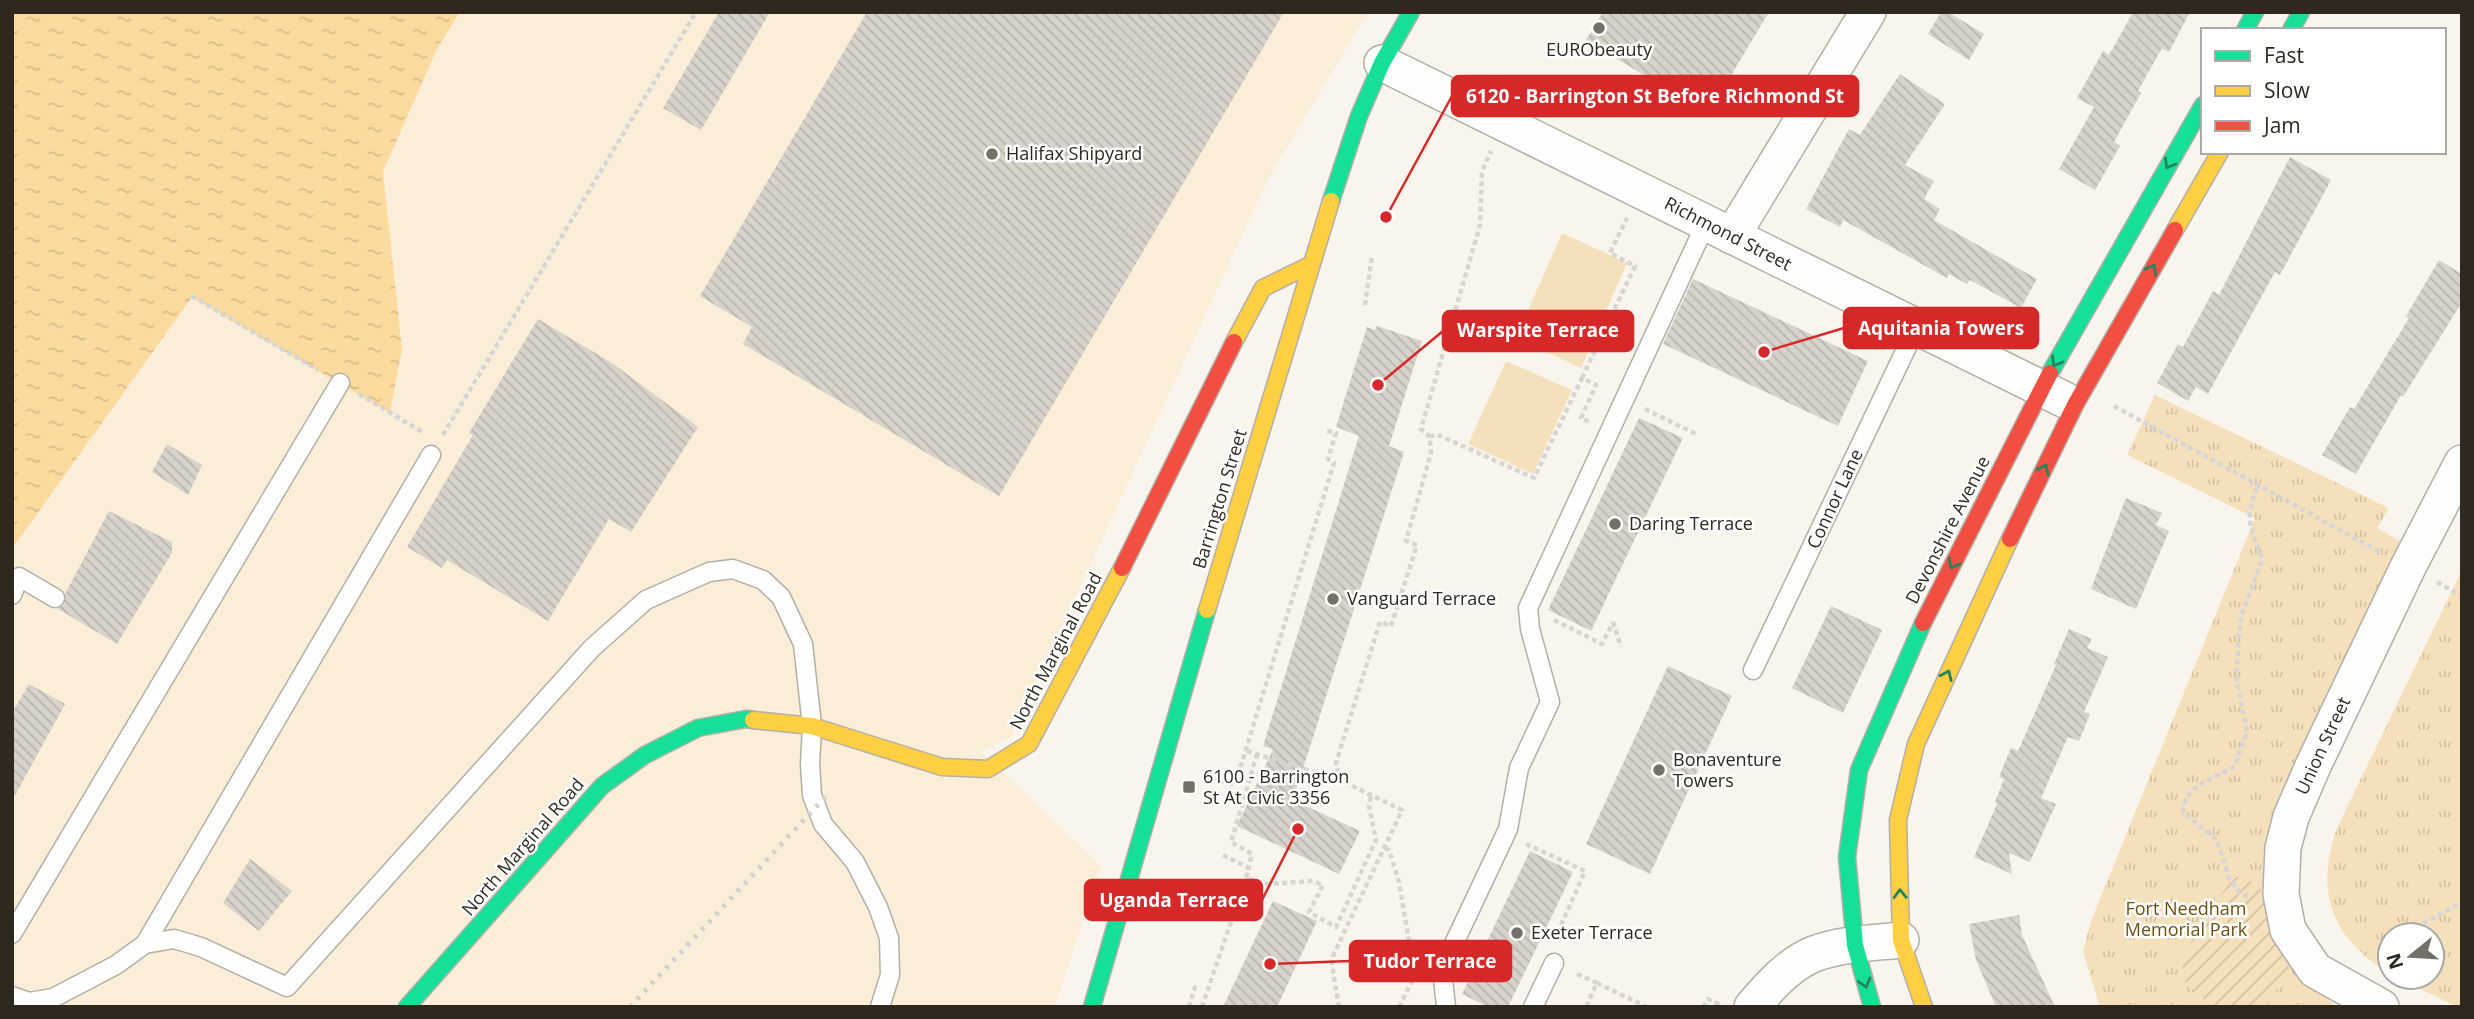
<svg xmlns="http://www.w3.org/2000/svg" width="2474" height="1019" font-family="'Open Sans',sans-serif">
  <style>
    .built { fill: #faeed9 }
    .grass { fill: #f5e0bc }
    .park { fill: url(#park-tufts) }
    .garden { fill: url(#garden-furrows) }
    .water { fill: url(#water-ripples) }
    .building { fill: url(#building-back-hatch) }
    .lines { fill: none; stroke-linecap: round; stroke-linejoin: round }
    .lane-casing { stroke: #b3afa7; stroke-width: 21 }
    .street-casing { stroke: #b3afa7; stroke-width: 38 }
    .fast-casing { stroke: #b3afa7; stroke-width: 19 }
    .slow-casing { stroke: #b3afa7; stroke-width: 19 }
    .jam-casing { stroke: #b3afa7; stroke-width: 19 }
    .path { stroke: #d6d5d3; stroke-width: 4.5; stroke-dasharray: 5 3.5; stroke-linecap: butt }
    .lane { stroke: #fefefc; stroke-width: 18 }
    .street { stroke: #fefefc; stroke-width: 35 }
    .fast { stroke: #16e098; stroke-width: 16 }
    .slow { stroke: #ffcf43; stroke-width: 16 }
    .jam { stroke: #f24e42; stroke-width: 16 }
    .rail { stroke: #d1d0ce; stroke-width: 5; stroke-dasharray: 3.5 7; stroke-linecap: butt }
    .oneway { stroke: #22845c }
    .poi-dot { fill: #757067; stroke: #fff; stroke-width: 2.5 }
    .labels { text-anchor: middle; stroke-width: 5; stroke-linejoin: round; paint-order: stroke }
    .poi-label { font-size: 18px; fill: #2e281f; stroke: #fff; text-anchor: start }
    .street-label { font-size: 18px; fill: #2e281f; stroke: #fff }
    .park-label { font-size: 18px; fill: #6c4f0e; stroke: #fff }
    .leader { fill: none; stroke: #d62828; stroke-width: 2.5 }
    .callout-dot { fill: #d62828; stroke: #fff; stroke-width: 2.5 }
    .callout { fill: #d62828; stroke: #d62828; stroke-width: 2.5 }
    .callout-label { font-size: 19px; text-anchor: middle; font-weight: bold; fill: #fff }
  </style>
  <defs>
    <pattern id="park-tufts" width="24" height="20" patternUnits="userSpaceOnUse" patternTransform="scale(1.75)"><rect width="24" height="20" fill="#f5e0bc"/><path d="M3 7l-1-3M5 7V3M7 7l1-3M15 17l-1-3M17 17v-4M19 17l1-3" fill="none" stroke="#d2c0a1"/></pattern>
    <pattern id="garden-furrows" width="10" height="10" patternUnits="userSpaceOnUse" patternTransform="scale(1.75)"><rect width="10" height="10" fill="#f5e0bc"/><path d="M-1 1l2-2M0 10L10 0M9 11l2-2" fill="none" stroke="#d2c0a1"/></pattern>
    <pattern id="water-ripples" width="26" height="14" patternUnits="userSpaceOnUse" patternTransform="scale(1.75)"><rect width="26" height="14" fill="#fbda9e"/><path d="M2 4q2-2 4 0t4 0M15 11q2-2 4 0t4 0" fill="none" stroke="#d7bb88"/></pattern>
    <pattern id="building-back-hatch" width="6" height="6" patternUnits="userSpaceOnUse" patternTransform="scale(1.75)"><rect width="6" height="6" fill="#d7d3ca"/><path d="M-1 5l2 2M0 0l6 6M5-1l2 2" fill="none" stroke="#b9b5ad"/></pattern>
  </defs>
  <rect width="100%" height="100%" fill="#f9f5ed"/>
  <polygon class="built" points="460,12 1368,12 1267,181 1011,737 980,751 1101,866 1055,1007 12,1007 12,549 192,296 390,412 402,349 383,172 437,49"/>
  <g class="grass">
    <polygon points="1562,233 1627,263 1581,368 1516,338"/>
    <polygon points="1506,361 1572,390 1533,474 1468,444"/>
  </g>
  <g class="park">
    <polygon points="2155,395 2389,508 2377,528 2406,544 2291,791 2302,973 2336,1007 2101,1007 2098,1001 2083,951 2091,921 2255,518 2127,455"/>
    <path d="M2462,570V1007H2458L2395,977H2432V935H2390V974C2332,938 2314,894 2337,828Z"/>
  </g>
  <polygon class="garden" points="2235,876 2260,884 2269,923 2284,950 2289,967 2267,1007 2212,1007 2183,980 2182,957 2209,911"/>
  <polygon class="water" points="12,12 460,12 437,49 383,172 402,349 390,413 192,297 12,549"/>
  <g class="building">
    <polygon points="719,12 770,12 701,130 663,108"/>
    <polygon points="867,12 1284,12 999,496 743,344 752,327 700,296"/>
    <polygon points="1603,12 1769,12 1708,114 1586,40"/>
    <polygon points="1941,12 1948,12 1984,34 1969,60 1928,34"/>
    <polygon points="2133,12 2190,12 2169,52 2162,48 2138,91 2141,93 2114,142 2120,146 2095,190 2059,169 2094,107 2077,98 2103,51 2109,55"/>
    <polygon points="1900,74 1945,104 1905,165 1934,181 1924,199 1940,209 1934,220 2037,279 2021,308 1970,280 1967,284 1949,274 1947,278 1843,220 1840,227 1806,209 1849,129 1860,135"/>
    <polygon points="2290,157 2331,180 2280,275 2275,272 2208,394 2196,387 2188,401 2157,383 2178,344 2183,347 2213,291 2219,295"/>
    <polygon points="2439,260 2462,274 2462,302 2403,397 2401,395 2356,474 2322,455 2350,407 2354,409 2409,318 2406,316"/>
    <polygon points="1693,279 1868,361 1838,426 1663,344"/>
    <polygon points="538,319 612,363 698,427 631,532 609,519 548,621 447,560 442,568 407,547 473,435 469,433"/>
    <polygon points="1377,326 1422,341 1389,446 1404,452 1293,800 1360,831 1339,874 1237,826 1273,749 1263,746 1359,436 1336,427 1367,327 1375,330"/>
    <polygon points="1639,418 1683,438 1591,631 1548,610"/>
    <polygon points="167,444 202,465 188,495 152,472"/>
    <polygon points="2126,498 2162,513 2156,525 2169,531 2136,609 2091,589"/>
    <polygon points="109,511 172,542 172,553 117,644 58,609 65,603 65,594"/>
    <polygon points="1831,606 1882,630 1843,713 1792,688"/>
    <polygon points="2069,629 2092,639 2087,648 2108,657 2084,712 2090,714 2079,741 2068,737 2041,798 2056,804 2045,828 2030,862 2009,853 2012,874 1974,857 1997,804 1995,802 2004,779 1999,777 2011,748 2018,751 2056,665 2054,664"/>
    <polygon points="1668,666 1732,696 1650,874 1586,844"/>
    <polygon points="29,684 65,704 12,801 12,713"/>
    <polygon points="1530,851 1573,872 1508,1007 1488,1007 1462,994"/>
    <polygon points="250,859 292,891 259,931 223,903"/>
    <polygon points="1273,901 1317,921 1277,1007 1223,1007"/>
    <polygon points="2019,915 2022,935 2055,1007 1996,1007 1976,960 1969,924"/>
  </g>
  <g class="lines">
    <g class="lane-casing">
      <g id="lane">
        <polyline points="12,595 19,577 55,598"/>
        <polyline points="1753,670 1916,328"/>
        <polyline points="12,934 340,383"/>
        <polyline points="145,944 431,455"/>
        <polyline points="12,996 29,1002 53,998 116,965 145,944 174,939 201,947 287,987 592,648 646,600 709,572 733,569 763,580 781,597 803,644 812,726 810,764 812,795 823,824 855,862 878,907 889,938 890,975 880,1007"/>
        <polyline points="1446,1007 1442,969 1508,829 1519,768 1550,702 1530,629 1528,608 1706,223"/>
        <polyline points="1533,1007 1554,963"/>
      </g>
    </g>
    <g class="street-casing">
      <g id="street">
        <polyline points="1382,63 2065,400"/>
        <polyline points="1732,236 1868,12"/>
        <path d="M1752,1007C1769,987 1789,964 1814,954C1840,944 1873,943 1901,940"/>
        <polyline points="2381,1007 2315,970 2288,930 2281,894 2283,848 2291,817 2313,766 2408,567 2462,463"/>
      </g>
    </g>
    <g class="fast-casing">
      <g id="fast">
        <polyline points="2245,30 2255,12"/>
        <polyline points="2291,30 2301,12"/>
        <polyline points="1331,201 1359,116 1382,63 1411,12"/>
        <polyline points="2050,373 2203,105"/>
        <polyline points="407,1007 602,786 645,755 698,728 746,719 753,720"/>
        <polyline points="1092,1007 1207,610"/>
        <polyline points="1872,1007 1855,945 1847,857 1859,770 1923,623"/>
      </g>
    </g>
    <g class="slow-casing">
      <g id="slow">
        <polyline points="2175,230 2220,152"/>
        <polyline points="1234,342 1263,288 1310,265"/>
        <polyline points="1207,610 1331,201"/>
        <polyline points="753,720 812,726 942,767 988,769 1029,744 1122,568"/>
        <polyline points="1924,1007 1901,940 1898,820 1916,744 2010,539"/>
      </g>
    </g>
    <g class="jam-casing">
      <g id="jam">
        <polyline points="2010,539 2075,405 2175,230"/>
        <polyline points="1122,568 1234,342"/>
        <polyline points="1923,623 2050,373"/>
      </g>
    </g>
    <g class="path">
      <polyline points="192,296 318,370"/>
      <polyline points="1365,305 1372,256"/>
      <polyline points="1601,338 1612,343"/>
      <polyline points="1582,378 1635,266 1610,253 1627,218"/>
      <polyline points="359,394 424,433"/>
      <polyline points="2114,406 2380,552"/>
      <polyline points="1645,409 1698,435"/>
      <polyline points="443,435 696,12"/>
      <polyline points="1430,437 1436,434 1534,478 1582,378 1596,385 1581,418 1589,422"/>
      <polyline points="2437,582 2462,596"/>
      <polyline points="1554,620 1602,644 1613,622"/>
      <polyline points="1613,622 1621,647"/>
      <polyline points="1247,751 1339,780"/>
      <polyline points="1204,775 1235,785 1334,463 1328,459 1336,433 1324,430"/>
      <polyline points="1526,844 1585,871 1554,941"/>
      <polyline points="1385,848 1389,850 1399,882 1409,941 1413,948 1425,953"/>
      <polyline points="1223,855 1249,868 1246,878 1267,884 1313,881 1323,885 1309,912 1336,927 1376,840 1369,806 1371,795"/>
      <polyline points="1248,870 1252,854 1231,842 1257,754"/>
      <path d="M2248,897L2240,892L2229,878L2217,840L2183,812C2183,787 2214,778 2234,767L2247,732L2236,676L2241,616L2262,560C2251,524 2243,522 2258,485"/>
      <polyline points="2411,935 2419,926 2462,902"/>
      <polyline points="1577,974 1597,983 1586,1007"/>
      <polyline points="1597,983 1647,1007"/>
      <polyline points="1189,1007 1196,984"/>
      <polyline points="1202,1007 1246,878"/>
      <polyline points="1339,1007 1332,965 1333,956 1402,810 1340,780 1336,763 1380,622 1391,626 1417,545 1406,541 1431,453 1430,437 1421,429 1480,225 1482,171 1491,151"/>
      <polyline points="1399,1007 1416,973"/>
      <polyline points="1703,1007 1708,999 1720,1005"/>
    </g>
    <use href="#lane" class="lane"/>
    <use href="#street" class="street"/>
    <use href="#fast" class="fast"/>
    <use href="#slow" class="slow"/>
    <use href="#jam" class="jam"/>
    <polyline class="rail" points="630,1007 828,794"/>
  </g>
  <defs><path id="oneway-chevron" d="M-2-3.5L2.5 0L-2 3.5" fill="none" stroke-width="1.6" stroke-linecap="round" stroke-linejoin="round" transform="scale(1.75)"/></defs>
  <g class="oneway">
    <use href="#oneway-chevron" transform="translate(2169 164) rotate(120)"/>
    <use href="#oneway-chevron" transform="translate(2152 269) rotate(-60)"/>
    <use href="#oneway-chevron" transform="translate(2056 362) rotate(120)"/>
    <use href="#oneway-chevron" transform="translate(2044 469) rotate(-64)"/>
    <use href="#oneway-chevron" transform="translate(1953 564) rotate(117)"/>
    <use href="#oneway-chevron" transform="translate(1947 675) rotate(-66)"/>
    <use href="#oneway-chevron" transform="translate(1900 894) rotate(-92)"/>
    <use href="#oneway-chevron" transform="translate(1865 983) rotate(74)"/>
  </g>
  <g class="poi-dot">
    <circle cx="1599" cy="28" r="7"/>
    <circle cx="992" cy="154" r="7"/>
    <circle cx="1615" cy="524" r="7"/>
    <circle cx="1333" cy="599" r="7"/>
    <circle cx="1659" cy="770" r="7"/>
    <rect x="1182" y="780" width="14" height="14" rx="3.5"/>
    <circle cx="1517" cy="933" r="7"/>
  </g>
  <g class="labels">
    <g class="poi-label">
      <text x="1599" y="56" text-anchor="middle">EURObeauty</text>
      <text x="1006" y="160">Halifax Shipyard</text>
      <text x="1629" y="530">Daring Terrace</text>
      <text x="1347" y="605">Vanguard Terrace</text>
      <text x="1673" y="766">Bonaventure<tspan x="1673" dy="21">Towers</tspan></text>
      <text x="1203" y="783">6100 - Barrington<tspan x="1203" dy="21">St At Civic 3356</tspan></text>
      <text x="1531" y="939">Exeter Terrace</text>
    </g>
    <g class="street-label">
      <text transform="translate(1728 234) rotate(27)" y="6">Richmond Street</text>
      <text transform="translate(1220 499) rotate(-73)" y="6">Barrington Street</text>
      <text transform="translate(1835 499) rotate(-65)" y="6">Connor Lane</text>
      <text transform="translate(1948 530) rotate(-63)" y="6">Devonshire Avenue</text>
      <text transform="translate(1056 651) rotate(-62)" y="6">North Marginal Road</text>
      <text transform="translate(2323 746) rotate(-65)" y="6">Union Street</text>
      <text transform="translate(523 847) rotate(-49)" y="6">North Marginal Road</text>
    </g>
    <g class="park-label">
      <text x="2186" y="915">Fort Needham<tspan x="2186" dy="21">Memorial Park</tspan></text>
    </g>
  </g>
  <path class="leader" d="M1386 217L1452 96M1764 352L1844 328M1378 385L1443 331M1298 829L1262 900M1270 964L1350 961"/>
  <g class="callout-dot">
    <circle cx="1386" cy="217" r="7"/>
    <circle cx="1764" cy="352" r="7"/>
    <circle cx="1378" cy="385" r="7"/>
    <circle cx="1298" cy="829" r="7"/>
    <circle cx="1270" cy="964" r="7"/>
  </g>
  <g class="callout">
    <rect x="1452" y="76" width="406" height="40" rx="7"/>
    <rect x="1844" y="308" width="194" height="40" rx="7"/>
    <rect x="1443" y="311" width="190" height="40" rx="7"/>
    <rect x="1085" y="880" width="177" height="40" rx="7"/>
    <rect x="1350" y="941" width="161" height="40" rx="7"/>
  </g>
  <g class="callout-label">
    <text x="1655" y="103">6120 - Barrington St Before Richmond St</text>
    <text x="1941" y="335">Aquitania Towers</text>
    <text x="1538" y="337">Warspite Terrace</text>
    <text x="1174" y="907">Uganda Terrace</text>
    <text x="1430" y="968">Tudor Terrace</text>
  </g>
  <rect width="2474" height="1019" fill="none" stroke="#2e281f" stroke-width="28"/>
  <rect x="2201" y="28" width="245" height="126" fill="#ffffff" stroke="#aba9a5" stroke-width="2"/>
  <rect x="2215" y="51" width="35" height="10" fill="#16e098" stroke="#aba9a5" stroke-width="2"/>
  <text x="2264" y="63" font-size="21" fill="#2e281f">Fast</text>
  <rect x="2215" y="86" width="35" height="10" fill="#ffcf43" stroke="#aba9a5" stroke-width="2"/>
  <text x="2264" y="98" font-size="21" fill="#2e281f">Slow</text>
  <rect x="2215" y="121" width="35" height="10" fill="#f24e42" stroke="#aba9a5" stroke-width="2"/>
  <text x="2264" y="133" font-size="21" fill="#2e281f">Jam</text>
  <g transform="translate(2411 956) rotate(252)"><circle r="33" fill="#ffffff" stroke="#aba9a5" stroke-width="2"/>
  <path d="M0-5L12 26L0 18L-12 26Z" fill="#757067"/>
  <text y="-10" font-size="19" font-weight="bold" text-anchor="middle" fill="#2e281f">N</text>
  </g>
</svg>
